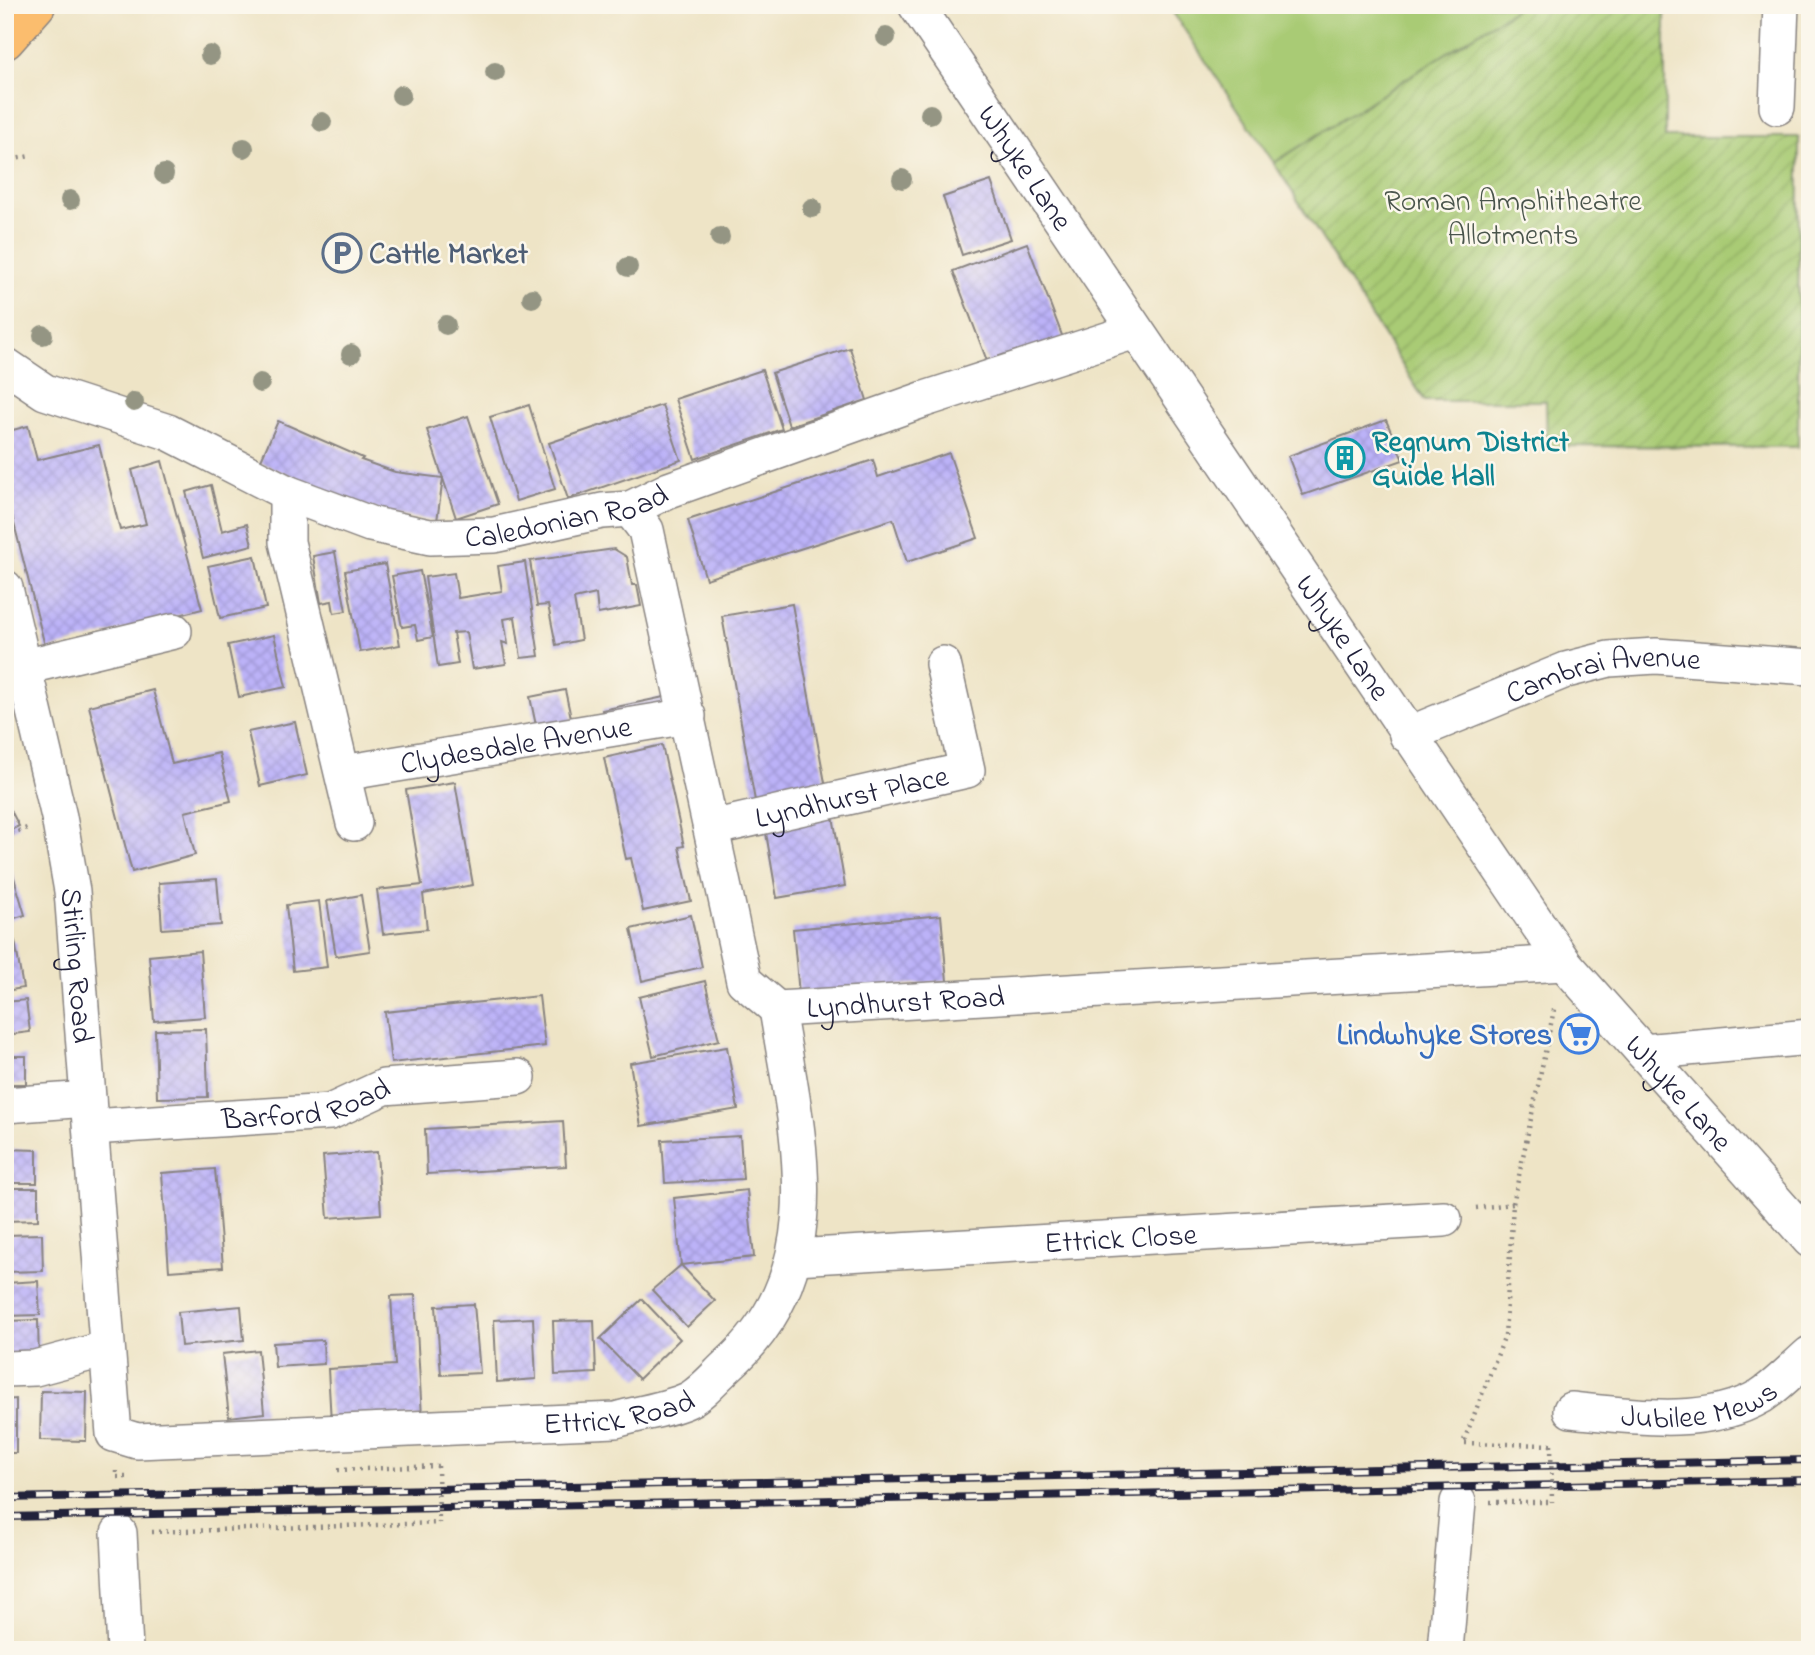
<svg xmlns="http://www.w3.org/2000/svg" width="1815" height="1655" font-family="'Indie Flower',sans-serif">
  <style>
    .park { fill: #a9cb74; stroke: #667658; stroke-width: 2 }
    .garden { fill: url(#garden-furrows); stroke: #667658; stroke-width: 2 }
    .building { fill: url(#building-cross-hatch) }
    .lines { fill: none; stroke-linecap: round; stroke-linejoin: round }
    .minor-casing { stroke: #888380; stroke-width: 38 }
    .major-casing { stroke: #888380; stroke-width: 41 }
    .path { stroke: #888380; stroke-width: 4.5; stroke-dasharray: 2 5; stroke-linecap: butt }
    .minor { stroke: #fff; stroke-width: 35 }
    .major { stroke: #fbbd6e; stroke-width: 38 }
    .rail-casing { stroke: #22223b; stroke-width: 8 }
    .rail { stroke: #fbf7ec; stroke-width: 5; stroke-dasharray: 16; stroke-linecap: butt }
    .path-bridge { stroke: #888380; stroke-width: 4.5; stroke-dasharray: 2 5; stroke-linecap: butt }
    .tree { fill: #949583 }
    .labels { text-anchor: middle; stroke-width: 5; stroke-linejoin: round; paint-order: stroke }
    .street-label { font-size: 30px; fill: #22223b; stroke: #fbf7ec }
    .park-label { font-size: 30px; fill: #4a554c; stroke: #fbf7ec }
    .service-label { font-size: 30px; font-weight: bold; fill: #4e5e75; stroke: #fbf7ec; text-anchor: start }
    .culture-label { font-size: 30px; font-weight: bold; fill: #0d838f; stroke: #fbf7ec; text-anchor: start }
    .shop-label { font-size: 30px; font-weight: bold; fill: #366cbe; stroke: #fbf7ec; text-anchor: end }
  </style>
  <defs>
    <pattern id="garden-furrows" width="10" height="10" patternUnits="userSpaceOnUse" patternTransform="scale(1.75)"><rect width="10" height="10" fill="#a9cb74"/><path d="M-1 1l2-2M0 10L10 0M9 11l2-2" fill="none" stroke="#91ae65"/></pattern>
    <pattern id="building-cross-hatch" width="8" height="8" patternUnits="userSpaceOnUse" patternTransform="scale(1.75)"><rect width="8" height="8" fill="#bcb2f8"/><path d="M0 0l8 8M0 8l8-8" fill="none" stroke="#a199d6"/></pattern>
  </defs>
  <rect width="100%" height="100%" fill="#fbf7ec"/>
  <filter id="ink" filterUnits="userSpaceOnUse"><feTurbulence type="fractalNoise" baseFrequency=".0143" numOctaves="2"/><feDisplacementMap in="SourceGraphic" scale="14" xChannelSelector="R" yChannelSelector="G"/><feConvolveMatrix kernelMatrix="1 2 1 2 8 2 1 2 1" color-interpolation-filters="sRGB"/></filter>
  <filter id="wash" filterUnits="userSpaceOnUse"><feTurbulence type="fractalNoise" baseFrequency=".00686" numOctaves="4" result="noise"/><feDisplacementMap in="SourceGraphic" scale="28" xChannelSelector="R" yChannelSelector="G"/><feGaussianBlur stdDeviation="1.57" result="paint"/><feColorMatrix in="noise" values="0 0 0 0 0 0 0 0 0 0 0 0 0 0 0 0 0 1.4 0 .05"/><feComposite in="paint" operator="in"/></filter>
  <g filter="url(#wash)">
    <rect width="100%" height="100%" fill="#eee4c6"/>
    <polygon class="park" points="1168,5 1522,5 1274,163"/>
    <polygon class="garden" points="1522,5 1665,5 1665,137 1799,137 1798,447 1547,446 1546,401 1425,401 1274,163"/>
    <g id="blocks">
      <g class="building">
        <polygon points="991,181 1011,239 962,255 943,197"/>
        <polygon points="1027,243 1066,346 992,374 953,271"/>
        <polygon points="850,348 867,400 789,426 772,373"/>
        <polygon points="762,370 782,429 695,459 675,399"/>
        <polygon points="529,405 555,489 516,501 490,417"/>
        <polygon points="662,405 681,460 568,499 549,443"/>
        <polygon points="468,416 498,504 456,518 427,430"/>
        <polygon points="1386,420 1403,460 1303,495 1288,456"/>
        <polygon points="278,421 363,458 361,460 395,472 443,478 437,521 389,514 344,499 260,462"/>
        <polygon points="28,426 37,460 99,445 120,530 146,524 132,470 162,461 202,609 46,650 5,488 5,432"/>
        <polygon points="949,453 978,538 907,562 893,519 706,579 688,520 873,460 878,477"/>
        <polygon points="211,485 222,531 247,524 252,545 203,558 186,492"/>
        <polygon points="614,549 627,557 632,585 637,585 641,606 598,614 596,594 574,599 581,640 556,645 548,605 537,606 530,561"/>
        <polygon points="335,552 346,611 334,613 332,601 321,603 313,556"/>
        <polygon points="255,556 266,608 220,618 208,566"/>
        <polygon points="525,562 539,656 521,658 515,617 504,619 508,644 502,642 506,664 472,669 466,632 453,633 458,664 438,667 425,577 454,573 458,598 502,591 498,566"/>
        <polygon points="385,564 400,645 360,652 345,571"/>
        <polygon points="420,571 433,637 418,640 415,625 402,627 392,576"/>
        <polygon points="792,604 828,799 757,812 722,616"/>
        <polygon points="274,635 286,687 239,697 228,645"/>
        <polygon points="153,690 172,764 219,753 231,801 185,812 195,855 132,872 89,706"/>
        <polygon points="565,690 573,727 538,735 530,697"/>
        <polygon points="669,696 673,714 606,727 602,710"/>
        <polygon points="295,722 307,775 260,786 248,732"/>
        <polygon points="662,745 684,846 679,847 691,901 643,911 631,858 626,859 604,758"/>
        <polygon points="455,782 473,885 423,894 427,929 383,934 377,890 422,885 406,790"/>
        <polygon points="5,799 19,826 5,833"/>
        <polygon points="833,816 845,886 777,898 765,827"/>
        <polygon points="12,871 25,915 5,921 5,873"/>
        <polygon points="217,879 221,925 162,929 159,883"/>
        <polygon points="361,895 370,951 336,956 327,901"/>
        <polygon points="319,901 327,967 293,971 286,905"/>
        <polygon points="691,915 702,967 642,981 631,929"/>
        <polygon points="941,915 947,981 799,994 793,929"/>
        <polygon points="15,941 23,988 5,991 5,943"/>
        <polygon points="200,951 205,1017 154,1021 149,956"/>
        <polygon points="705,981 719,1040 653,1056 639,997"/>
        <polygon points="539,996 545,1046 391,1063 385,1012"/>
        <polygon points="26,1000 30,1032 5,1035 5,1002"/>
        <polygon points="206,1029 208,1097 157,1098 155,1030"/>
        <polygon points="727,1047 738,1109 641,1126 630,1063"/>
        <rect x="5" y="1056" width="21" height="28"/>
        <polygon points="563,1121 566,1166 427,1174 425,1129"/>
        <polygon points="740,1136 743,1179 665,1183 662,1140"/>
        <polygon points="5,1149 37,1150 37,1183 5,1183"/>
        <polygon points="377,1152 381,1214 328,1218 323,1156"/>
        <polygon points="215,1169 223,1267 169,1271 162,1173"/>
        <polygon points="5,1188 38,1188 38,1220 5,1221"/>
        <polygon points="747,1190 754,1257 681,1265 715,1301 687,1327 652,1290 681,1265 674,1198"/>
        <polygon points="42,1234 43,1271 5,1272 5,1235"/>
        <polygon points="38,1281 40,1315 5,1316 5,1283"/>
        <polygon points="415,1295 422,1417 331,1422 328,1369 395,1365 391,1296"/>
        <polygon points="642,1299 680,1339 639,1379 600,1339"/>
        <polygon points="474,1304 480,1373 441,1375 436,1306"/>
        <polygon points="241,1306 244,1340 181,1346 178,1312"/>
        <polygon points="533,1318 536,1379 497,1382 494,1320"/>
        <polygon points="38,1320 39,1363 5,1363 5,1321"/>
        <polygon points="594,1320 596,1373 555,1375 553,1321"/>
        <polygon points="323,1340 324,1364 275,1367 273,1343"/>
        <polygon points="258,1350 264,1413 229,1417 222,1354"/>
        <polygon points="41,1391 87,1392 86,1441 40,1440"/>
        <polygon points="16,1399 16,1453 5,1453 5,1400"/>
      </g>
    </g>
  </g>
  <g filter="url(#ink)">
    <use href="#blocks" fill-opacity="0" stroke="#888380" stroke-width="2"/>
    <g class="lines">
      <g class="minor-casing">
        <g id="minor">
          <path id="s1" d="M916,5L1564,963L1810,1240"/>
          <polyline points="1777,107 1781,5"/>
          <path id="s2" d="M5,365L45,392L168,432L287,493L370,524L430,537L494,535L602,511L630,509L669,490L925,399L1135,331"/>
          <polyline points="287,493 287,542 354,823"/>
          <path id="s3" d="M630,509L646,530L744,981L777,1009L1564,963"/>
          <path id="s4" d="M5,588L59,817L72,891L114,1434L137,1441L616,1420C638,1413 667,1410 688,1400C702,1393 716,1376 728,1365C836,1269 797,1133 777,1009"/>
          <polyline points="24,667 174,631"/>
          <path id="s5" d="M1407,735L1566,670L1609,659L1656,656L1810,667"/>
          <path id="s6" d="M343,773L688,716"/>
          <path id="s7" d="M711,828L967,770L943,664"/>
          <polyline points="1643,1052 1810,1037"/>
          <polyline points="5,1105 88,1099"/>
          <path id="s8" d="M91,1127L330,1112L384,1087L518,1077"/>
          <path id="s9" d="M795,1257L1444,1219"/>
          <polyline points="5,1369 35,1368 106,1349"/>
          <path id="s10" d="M1571,1410C1630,1416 1707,1428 1761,1396C1778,1385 1794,1368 1810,1354"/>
          <polyline points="119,1533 125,1650"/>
          <polyline points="1445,1650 1458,1502"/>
        </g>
      </g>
      <g class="major-casing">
        <polyline id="major" points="5,40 36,5"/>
      </g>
      <g class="path">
        <polyline points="5,161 30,156"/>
        <polyline points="5,836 27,828"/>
        <polyline points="1476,1208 1513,1204"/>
        <polyline points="1551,1445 1463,1443 1505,1336 1513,1204 1555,1005"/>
        <polyline points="338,1470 438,1466"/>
        <polyline points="116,1471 116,1477 129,1477"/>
        <polyline points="1490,1502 1552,1502"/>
        <polyline points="152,1532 439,1523"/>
      </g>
      <use href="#minor" class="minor"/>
      <use href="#major" class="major"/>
      <g class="rail-casing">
        <g id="rail">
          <polyline points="5,1498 1810,1460"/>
          <polyline points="5,1517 1810,1480"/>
        </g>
      </g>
      <use href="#rail" class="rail"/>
      <g class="path-bridge">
        <polyline points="1551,1445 1552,1502"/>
        <polyline points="438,1466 439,1523"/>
      </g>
    </g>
    <g class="tree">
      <circle cx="886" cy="37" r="10"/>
      <circle cx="210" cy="55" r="10"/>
      <circle cx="495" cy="72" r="10"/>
      <circle cx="401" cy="95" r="10"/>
      <circle cx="930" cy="114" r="10"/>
      <circle cx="322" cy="122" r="10"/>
      <circle cx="244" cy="148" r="10"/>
      <circle cx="164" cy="174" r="10"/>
      <circle cx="902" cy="179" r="10"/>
      <circle cx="70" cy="200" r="10"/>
      <circle cx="812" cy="208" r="10"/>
      <circle cx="720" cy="237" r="10"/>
      <circle cx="628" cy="267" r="10"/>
      <circle cx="532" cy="298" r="10"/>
      <circle cx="446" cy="325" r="10"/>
      <circle cx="43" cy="335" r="10"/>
      <circle cx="351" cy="354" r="10"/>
      <circle cx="260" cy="383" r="10"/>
      <circle cx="134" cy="402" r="10"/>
    </g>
  </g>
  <defs>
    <g id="parking-ring" transform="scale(2.0125)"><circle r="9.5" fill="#fbf7ec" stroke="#5c6f8a" stroke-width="1.5"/><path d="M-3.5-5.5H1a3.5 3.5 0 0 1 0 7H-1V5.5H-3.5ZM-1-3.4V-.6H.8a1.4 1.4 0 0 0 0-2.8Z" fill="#5c6f8a"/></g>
    <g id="building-ring" transform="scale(2.0125)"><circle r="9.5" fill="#fbf7ec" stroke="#0f9aa8" stroke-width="1.5"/><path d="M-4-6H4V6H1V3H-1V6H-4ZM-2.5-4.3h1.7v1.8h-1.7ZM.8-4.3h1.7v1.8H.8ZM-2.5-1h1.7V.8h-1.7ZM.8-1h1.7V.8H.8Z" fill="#0f9aa8"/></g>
    <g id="supermarket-ring" transform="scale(2.0125)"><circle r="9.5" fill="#fbf7ec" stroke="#3f7fe0" stroke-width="1.5"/><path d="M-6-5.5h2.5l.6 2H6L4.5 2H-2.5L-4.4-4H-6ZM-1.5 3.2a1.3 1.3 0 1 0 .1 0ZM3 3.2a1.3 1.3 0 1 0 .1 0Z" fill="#3f7fe0"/></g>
  </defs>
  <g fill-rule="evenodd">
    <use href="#parking-ring" x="342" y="253"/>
    <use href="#building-ring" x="1345" y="458"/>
    <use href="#supermarket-ring" x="1579" y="1034"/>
  </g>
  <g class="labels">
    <g class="street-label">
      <text dy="10" stroke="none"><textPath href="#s1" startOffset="196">Whyke Lane</textPath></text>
      <text dy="10" stroke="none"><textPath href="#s2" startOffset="600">Caledonian Road</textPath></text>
      <text dy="10" stroke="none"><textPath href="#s1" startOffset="763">Whyke Lane</textPath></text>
      <text dy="10" stroke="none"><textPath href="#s5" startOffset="208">Cambrai Avenue</textPath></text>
      <text dy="10" stroke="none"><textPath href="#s6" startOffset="175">Clydesdale Avenue</textPath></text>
      <text dy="10" stroke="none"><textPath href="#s7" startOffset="144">Lyndhurst Place</textPath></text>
      <text dy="10" stroke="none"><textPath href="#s4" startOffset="385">Stirling Road</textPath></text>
      <text dy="10" stroke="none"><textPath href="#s3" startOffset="660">Lyndhurst Road</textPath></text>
      <text dy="10" stroke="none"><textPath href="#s1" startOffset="1330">Whyke Lane</textPath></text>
      <text dy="10" stroke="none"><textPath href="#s8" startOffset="217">Barford Road</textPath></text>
      <text dy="10" stroke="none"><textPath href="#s9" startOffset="326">Ettrick Close</textPath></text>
      <text dy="10" stroke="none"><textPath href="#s10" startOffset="130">Jubilee Mews</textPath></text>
      <text dy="10" stroke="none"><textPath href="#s4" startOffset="1362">Ettrick Road</textPath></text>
    </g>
    <g class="park-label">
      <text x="1513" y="210">Roman Amphitheatre<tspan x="1513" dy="34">Allotments</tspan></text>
    </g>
    <g class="service-label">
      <text x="369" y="263">Cattle Market</text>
    </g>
    <g class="culture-label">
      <text x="1372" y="451">Regnum District<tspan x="1372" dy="34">Guide Hall</tspan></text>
    </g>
    <g class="shop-label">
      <text x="1552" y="1044">Lindwhyke Stores</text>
    </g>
  </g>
  <rect width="1815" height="1655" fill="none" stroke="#fbf7ec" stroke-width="28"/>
</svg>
